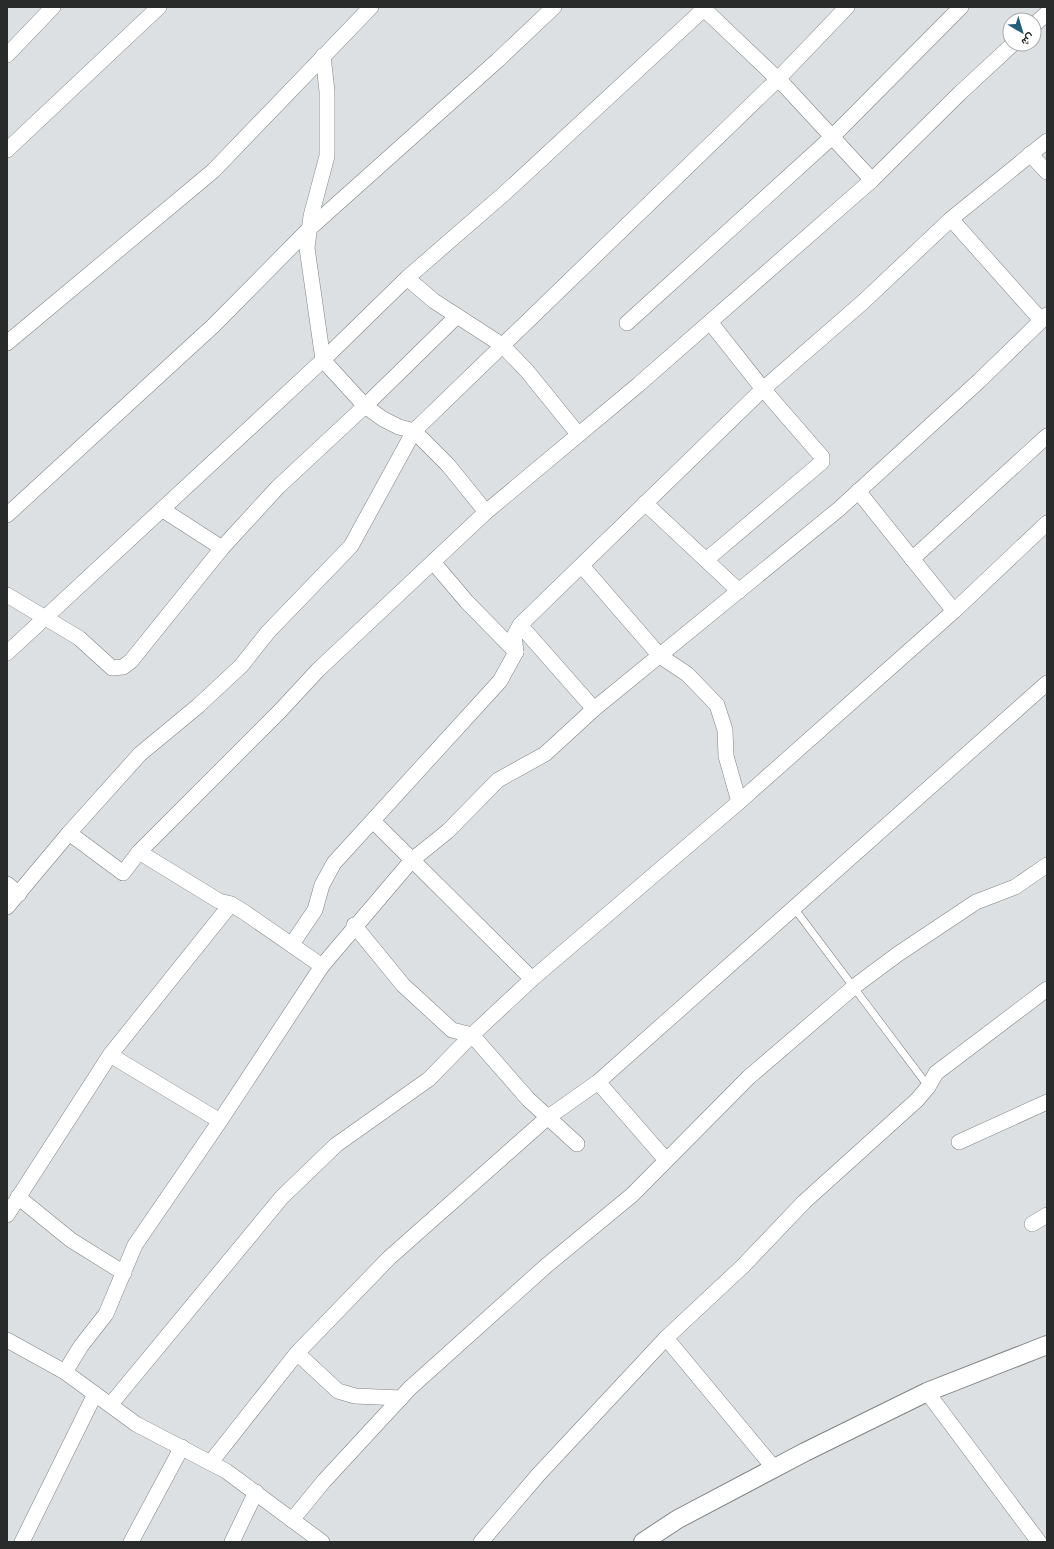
<svg xmlns="http://www.w3.org/2000/svg" width="1054" height="1549" font-family="Jost,Vazirmatn,sans-serif">
  <style>
    .lines { fill: none; stroke-linecap: round; stroke-linejoin: round }
    .service-casing { stroke: #808384; stroke-width: 8 }
    .minor-casing { stroke: #808384; stroke-width: 16 }
    .tertiary-casing { stroke: #808384; stroke-width: 20 }
    .service { stroke: #fff; stroke-width: 7 }
    .minor { stroke: #fff; stroke-width: 15 }
    .tertiary { stroke: #fff; stroke-width: 18 }
  </style>
  <rect width="100%" height="100%" fill="#dde0e2"/>
  <g class="lines">
    <g class="service-casing">
      <polyline id="service" points="794,908 928,1086"/>
    </g>
    <g class="minor-casing">
      <g id="minor">
        <polyline points="702,7 785,86 872,180"/>
        <polyline points="1034,25 1047,13"/>
        <polyline points="7,55 53,7"/>
        <polyline points="323,56 327,91 327,156 311,216 307,248 323,360 365,406 383,419 399,427 414,431 448,465 486,512"/>
        <polyline points="7,150 159,7"/>
        <polyline points="1030,154 1047,172"/>
        <polyline points="951,219 1041,320"/>
        <polyline points="407,278 434,301 502,345 527,371 578,434"/>
        <polyline points="627,323 831,138 961,7"/>
        <polyline points="7,343 213,171 371,7"/>
        <polyline points="858,491 954,611"/>
        <polyline points="645,503 739,591"/>
        <polyline points="163,510 222,548"/>
        <polyline points="7,515 213,326 309,229 498,60 554,7"/>
        <polyline points="912,559 1047,436"/>
        <polyline points="706,560 822,462 822,457 763,389 710,322"/>
        <polyline points="433,562 467,602 516,652"/>
        <polyline points="582,566 660,656 687,674 717,705 725,730 726,756 739,802"/>
        <polyline points="7,595 79,638 112,668 123,667 131,661 222,548 278,487 365,406 457,316"/>
        <polyline points="520,625 594,709"/>
        <polyline points="7,653 323,360 407,278 506,192 706,7"/>
        <polyline points="373,821 532,979"/>
        <polyline points="69,833 140,754 198,706 241,666 268,632 351,546 414,431 778,79 847,7"/>
        <polyline points="7,884 19,894"/>
        <polyline points="7,907 69,833 123,873 139,852 280,711 318,670 486,512 638,385 872,180 960,93 1013,44"/>
        <polyline points="354,925 403,985 452,1030 472,1035 528,1099 577,1144"/>
        <polyline points="292,944 315,910 322,885 334,863 500,681 516,652 514,636 520,625 763,389 863,302 951,219 1047,141"/>
        <polyline points="322,966 412,860 448,831 498,780 545,754 594,709 839,509 979,381 1047,315"/>
        <polyline points="110,1055 220,1121"/>
        <polyline points="598,1082 666,1160"/>
        <polyline points="959,1142 1047,1102"/>
        <polyline points="18,1197 71,1240 124,1273"/>
        <polyline points="7,1215 110,1055 231,904"/>
        <polyline points="1032,1224 1047,1215"/>
        <polyline points="666,1338 774,1468"/>
        <polyline points="7,1340 65,1372 136,1424 226,1471 322,1542"/>
        <polyline points="297,1353 338,1391 355,1396 401,1398"/>
        <polyline points="65,1372 81,1346 106,1314 135,1245 220,1121 322,966 244,912 231,904 219,901 139,852"/>
        <polyline points="927,1392 1039,1542"/>
        <polyline points="111,1404 282,1197 336,1145 429,1079 472,1035 532,979 739,802 954,611 1047,523"/>
        <polyline points="211,1462 297,1353 389,1258 547,1118 598,1082 1047,683"/>
        <polyline points="292,1520 324,1481 410,1388 546,1266 632,1195 749,1077 855,986 898,954 976,902 1015,887 1047,865"/>
        <polyline points="22,1542 95,1394"/>
        <polyline points="131,1542 182,1447"/>
        <polyline points="232,1542 256,1492"/>
        <polyline points="481,1542 538,1475 666,1338 743,1266 804,1202 917,1100 928,1087 936,1073 1047,989"/>
      </g>
    </g>
    <g class="tertiary-casing">
      <polyline id="tertiary" points="643,1542 678,1519 805,1452 927,1392 1047,1345"/>
    </g>
    <use href="#service" class="service"/>
    <use href="#minor" class="minor"/>
    <use href="#tertiary" class="tertiary"/>
  </g>
  <rect width="1054" height="1549" fill="none" stroke="#292b2b" stroke-width="16"/>
  <g transform="translate(1022 32) rotate(142)"><circle r="19" fill="#ffffff" stroke="#a9aaaa"/>
  <path d="M0-3L7 15L0 10L-7 15Z" fill="#235d76"/>
  <text y="-6" font-size="11" font-weight="bold" text-anchor="middle" fill="#292b2b">ش</text>
  </g>
</svg>
